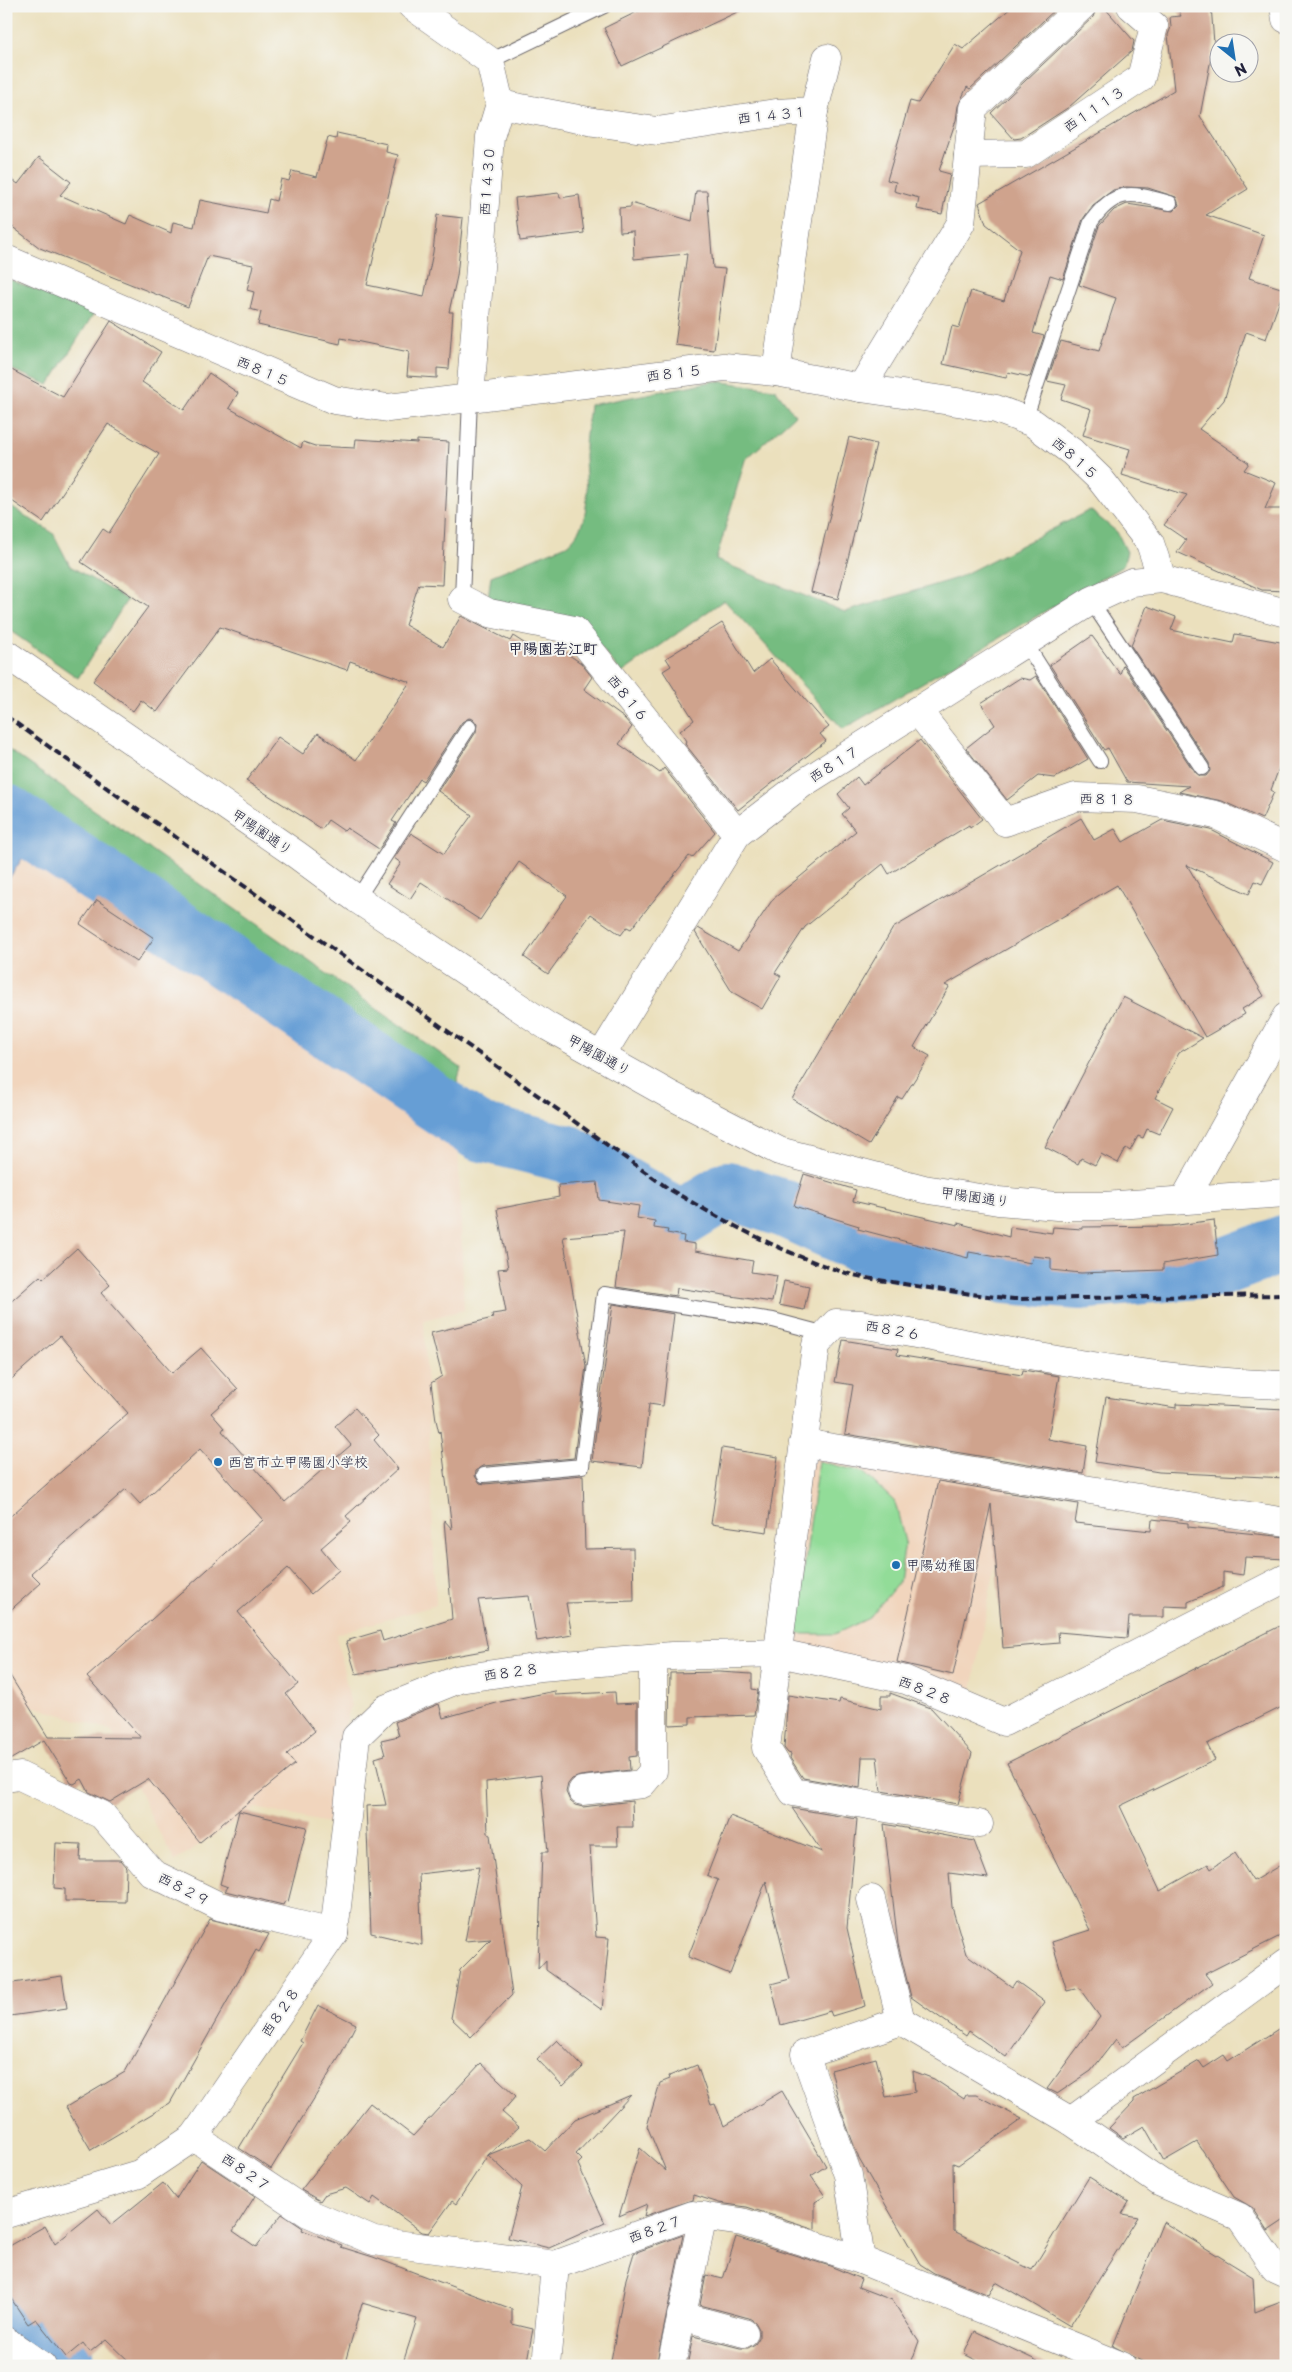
<svg xmlns="http://www.w3.org/2000/svg" width="1292" height="2372" font-family="'Playpen Sans','Klee One',sans-serif">
  <style>
    .built { fill: #f1d5bd }
    .green { fill: #92dc98; stroke: #5a7f6a }
    .forest { fill: #75bc80; stroke: #4c6f5e }
    .water { fill: #669ed5; stroke: #446088 }
    .lines { fill: none; stroke-linecap: round; stroke-linejoin: round }
    .river { stroke: #669ed5; stroke-width: 58 }
    .building { fill: #cfa38d }
    .service-casing { stroke: #686468; stroke-width: 16 }
    .minor-casing { stroke: #686468; stroke-width: 29 }
    .tertiary-casing { stroke: #686468; stroke-width: 29 }
    .service { stroke: #fff; stroke-width: 14 }
    .minor { stroke: #fff; stroke-width: 28 }
    .tertiary { stroke: #fff; stroke-width: 28 }
    .rail { stroke: #22223b; stroke-width: 4; stroke-dasharray: 8 4; stroke-linecap: butt }
    .poi-dot { fill: #1f6fb2; stroke: #f6f6f2; stroke-width: 2 }
    .labels { text-anchor: middle; stroke-width: 4; stroke-linejoin: round; paint-order: stroke }
    .street-label { font-size: 14px; fill: #22223b; stroke: #f6f6f2 }
    .poi-label { font-size: 14px; fill: #22223b; stroke: #f6f6f2; text-anchor: start }
    .neighbourhood-label { font-size: 15px; font-weight: bold; fill: #22223b; stroke: #f6f6f2 }
  </style>
  <rect width="100%" height="100%" fill="#f6f6f2"/>
  <filter id="ink" filterUnits="userSpaceOnUse"><feTurbulence type="fractalNoise" baseFrequency=".02" numOctaves="2"/><feDisplacementMap in="SourceGraphic" scale="10" xChannelSelector="R" yChannelSelector="G"/><feConvolveMatrix kernelMatrix="1 2 1 2 8 2 1 2 1" color-interpolation-filters="sRGB"/></filter>
  <filter id="wash" filterUnits="userSpaceOnUse"><feTurbulence type="fractalNoise" baseFrequency=".0096" numOctaves="4" result="noise"/><feDisplacementMap in="SourceGraphic" scale="20" xChannelSelector="R" yChannelSelector="G"/><feGaussianBlur stdDeviation="1.12" result="paint"/><feColorMatrix in="noise" values="0 0 0 0 0 0 0 0 0 0 0 0 0 0 0 0 0 1.4 0 .05"/><feComposite in="paint" operator="in"/></filter>
  <g filter="url(#wash)">
    <rect width="100%" height="100%" fill="#ebe0bd"/>
    <g class="built">
      <polygon points="6,823 458,1141 464,1310 424,1320 436,1605 336,1634 351,1706 340,1741 328,1823 255,1808 175,1861 154,1823 111,1730 6,1698"/>
      <polygon points="810,1453 1010,1484 972,1690 788,1646"/>
    </g>
    <polygon class="green" points="818,1461 863,1472 895,1502 905,1542 899,1582 869,1618 835,1634 796,1634"/>
    <g class="forest">
      <polygon points="6,278 94,313 49,385 6,367"/>
      <path d="M715,381L775,389L795,415L745,460L716,560L845,612L957,578L1090,510L1117,532L1127,552L1123,566L843,729L724,600L622,673L580,623L488,598L491,576L569,544C596,515 584,482 585,448C585,433 589,419 590,405Z"/>
      <polygon points="6,504 53,533 70,566 127,600 78,678 6,628"/>
      <polygon points="6,748 461,1068 453,1096 480,1118 514,1113 517,1129 493,1152 476,1153 6,821"/>
    </g>
    <polygon class="water" points="6,840 26,853 6,883"/>
    <g class="lines">
      <g class="river">
        <polyline points="6,813 479,1132 568,1154 681,1219 728,1190 785,1209 863,1245 1006,1275 1081,1281 1220,1268 1286,1243"/>
        <polyline points="6,2324 68,2366"/>
      </g>
    </g>
    <g id="blocks">
      <g class="building">
        <polygon points="649,6 750,6 622,66 604,28"/>
        <polygon points="1013,6 1059,6 970,89 967,87 958,106 956,120 939,171 950,174 942,214 917,209 919,198 894,191 896,182 887,180 910,101 918,103 955,44 963,49"/>
        <polygon points="1097,6 1103,6 1134,41 1132,51 1069,107 1021,138 1014,139 991,113 1093,17"/>
        <polygon points="1176,6 1211,6 1214,43 1200,116 1248,189 1206,215 1264,235 1249,278 1284,289 1266,339 1246,332 1224,400 1199,429 1249,463 1244,470 1276,483 1265,509 1286,509 1286,591 1262,590 1177,552 1186,540 1164,525 1187,495 1122,475 1130,449 1083,435 1091,409 1061,399 1066,385 1047,381 1061,341 1099,351 1116,298 1079,285 1099,226 1114,210 1127,204 1173,211 1179,205 1176,197 1148,188 1126,187 1113,190 1093,205 1083,219 1063,279 1050,275 1033,333 1044,336 1030,377 1008,372 1006,378 943,364 952,326 959,328 971,291 1004,301 1020,250 986,224 979,203 1174,90 1168,35 1171,27 1170,17 1181,16"/>
        <polygon points="337,133 387,144 386,152 398,155 367,285 424,297 433,252 437,215 463,218 457,276 449,312 453,312 449,369 437,368 437,378 407,376 409,352 341,338 340,344 258,325 261,312 250,309 254,292 247,290 253,265 208,256 188,307 40,248 6,222 6,175 18,184 39,157 71,182 60,195 126,224 130,215 171,233 173,222 194,227 200,200 266,213 269,199 276,201 281,179 289,181 292,171 317,177 328,137 336,139"/>
        <polygon points="696,191 707,191 713,268 725,269 714,350 675,345 687,254 634,259 633,231 620,232 619,208 631,207 631,203 692,221"/>
        <polygon points="559,193 560,198 579,195 584,233 520,241 515,198"/>
        <polygon points="111,321 161,352 142,382 184,410 209,373 238,393 229,408 301,448 303,442 315,446 355,448 356,439 417,443 417,440 449,442 442,585 419,584 405,625 443,647 461,616 510,641 513,636 544,656 551,643 581,663 592,677 584,689 624,718 632,727 619,744 660,773 664,768 715,832 692,858 689,856 631,929 627,927 621,935 591,914 548,974 524,957 567,896 519,862 480,920 421,882 410,899 387,884 401,863 394,858 411,833 444,854 472,815 438,791 476,732 477,724 473,719 469,718 462,722 423,781 420,779 392,821 396,823 379,849 347,828 344,831 328,820 322,829 246,781 278,737 303,754 318,733 356,760 410,682 350,661 347,670 220,627 157,712 141,700 133,711 93,681 148,607 81,562 103,529 109,533 159,454 108,424 43,522 6,497 6,367 63,397"/>
        <polygon points="849,437 876,444 838,599 811,592"/>
        <polygon points="1147,606 1176,617 1171,630 1233,643 1235,634 1286,643 1286,749 1271,790 1274,792 1262,819 1222,801 1179,792 1189,786 1127,782 1108,748 1104,750 1050,665 1092,636 1120,674 1123,665 1195,773 1199,776 1206,776 1210,771 1209,763 1131,646"/>
        <polygon points="722,623 753,673 770,659 829,727 820,734 826,741 738,810 685,744 687,741 680,731 694,720 663,671 671,666 666,658"/>
        <polygon points="1036,676 1088,759 1055,778 1038,776 1007,800 966,748 995,725 981,703 1020,678 1030,680"/>
        <polygon points="920,740 982,819 970,828 969,825 889,874 883,864 805,927 775,973 781,976 762,1009 732,992 695,932 698,928 738,951 773,899 856,831 842,814 849,808 838,794 857,777 863,785"/>
        <polygon points="1081,818 1094,840 1115,829 1123,842 1162,820 1211,830 1273,862 1262,884 1255,881 1249,894 1187,865 1264,996 1242,1009 1245,1014 1205,1037 1117,885 945,985 949,987 914,1047 930,1056 902,1099 898,1097 869,1145 792,1099 893,928"/>
        <polygon points="97,900 154,938 137,962 80,924"/>
        <polygon points="1123,997 1203,1038 1179,1053 1155,1098 1173,1107 1159,1134 1147,1129 1143,1138 1138,1136 1130,1151 1126,1148 1118,1163 1101,1154 1095,1165 1081,1158 1078,1164 1045,1147"/>
        <polygon points="804,1174 856,1190 853,1201 958,1225 958,1223 1009,1237 1010,1227 1052,1233 1053,1227 1082,1229 1082,1227 1171,1226 1214,1220 1218,1255 1163,1264 1163,1270 1081,1273 1051,1270 1051,1258 1033,1256 1031,1263 969,1252 968,1258 858,1229 859,1226 794,1206"/>
        <polygon points="597,1182 599,1200 639,1206 637,1218 655,1221 654,1228 668,1230 667,1233 684,1236 683,1242 695,1244 695,1251 753,1261 751,1272 777,1276 772,1302 677,1288 676,1296 616,1287 624,1232 563,1237 586,1366 574,1458 483,1466 476,1471 475,1476 480,1483 485,1484 583,1475 585,1549 633,1548 634,1601 566,1603 572,1635 537,1641 529,1596 478,1600 488,1650 356,1674 346,1641 380,1631 383,1641 452,1619 444,1520 452,1529 440,1431 439,1433 436,1420 431,1383 442,1376 431,1333 493,1318 492,1314 506,1312 498,1269 508,1268 497,1209 559,1197 558,1185"/>
        <polygon points="77,1248 110,1285 101,1293 172,1373 201,1348 238,1389 211,1413 224,1428 222,1431 285,1502 351,1445 335,1426 355,1408 379,1435 374,1440 398,1469 346,1516 351,1522 321,1548 339,1570 311,1594 288,1568 238,1612 298,1684 286,1694 315,1731 287,1754 295,1764 200,1842 148,1779 110,1802 89,1792 82,1779 74,1784 71,1783 44,1740 6,1762 6,1669 48,1737 141,1738 87,1677 263,1520 200,1449 140,1504 126,1489 31,1573 41,1583 6,1614 6,1520 128,1413 60,1336 6,1384 6,1306 40,1276 43,1279"/>
        <polygon points="784,1281 809,1286 804,1310 779,1305"/>
        <polygon points="613,1304 674,1314 663,1406 649,1404 642,1467 592,1461"/>
        <polygon points="843,1340 898,1349 897,1355 1022,1375 1023,1370 1059,1376 1048,1439 1087,1446 1083,1473 845,1434 853,1385 835,1382"/>
        <polygon points="1106,1397 1176,1408 1176,1404 1286,1409 1286,1478 1159,1472 1095,1462"/>
        <polygon points="722,1448 778,1457 767,1532 711,1524"/>
        <polygon points="938,1481 1078,1504 1075,1523 1151,1531 1152,1519 1188,1523 1188,1527 1286,1537 1286,1559 1245,1557 1243,1575 1223,1572 1223,1587 1188,1602 1188,1607 1164,1606 1164,1617 1129,1617 1127,1638 1058,1632 1059,1643 1003,1648 991,1504 953,1675 914,1666 897,1662"/>
        <polygon points="1286,1623 1286,1705 1207,1744 1215,1760 1120,1806 1160,1891 1208,1864 1211,1869 1235,1853 1253,1881 1286,1862 1286,1933 1205,1974 1212,1983 1122,2048 1116,2039 1091,2071 1057,2094 1047,2089 1100,2017 1079,1988 1067,1991 1052,1942 1090,1930 1007,1763"/>
        <polygon points="719,1672 752,1674 752,1689 758,1690 754,1715 690,1717 690,1724 669,1725 670,1673"/>
        <polygon points="555,1691 555,1695 615,1692 616,1704 637,1703 637,1756 629,1757 630,1770 580,1776 572,1779 568,1784 566,1792 570,1801 575,1805 583,1807 632,1801 633,1827 617,1827 618,1846 590,1846 596,1937 609,1938 602,2010 546,1970 546,1960 538,1969 542,1852 548,1852 541,1775 486,1782 488,1834 490,1835 512,1995 471,2037 451,2018 460,1970 491,1939 465,1941 479,1867 419,1874 422,1945 371,1933 366,1806 386,1805 375,1758 385,1755 381,1740 399,1736 395,1722 439,1704 443,1718 500,1702"/>
        <polygon points="890,1693 931,1708 972,1753 958,1804 881,1791 877,1757 862,1757 860,1788 803,1778 790,1758 791,1754 788,1753 784,1748 788,1695 839,1703 840,1699 881,1709 881,1696 890,1696"/>
        <polygon points="792,1808 857,1819 847,1928 865,2006 832,2016 830,2011 781,2025 771,1984 790,1979 766,1881 730,1974 688,1957 718,1880 707,1875 730,1816 822,1852"/>
        <polygon points="239,1811 307,1827 288,1902 285,1901 283,1905 225,1891 228,1887 220,1884"/>
        <polygon points="884,1824 974,1841 988,1878 949,1873 952,1907 966,1954 1012,1987 1016,1981 1045,2002 1006,2057 969,2031 966,2036 911,1997 898,1944"/>
        <polygon points="56,1843 81,1844 80,1860 120,1860 126,1867 125,1902 65,1901 65,1889 54,1888"/>
        <polygon points="210,1919 269,1934 259,1952 256,1950 170,2103 91,2150 66,2107 125,2072"/>
        <polygon points="62,1976 67,2008 10,2016 6,1984"/>
        <polygon points="318,2005 356,2024 340,2056 271,2169 239,2148 303,2043 300,2041"/>
        <polygon points="1286,2024 1286,2219 1268,2231 1253,2208 1234,2197 1197,2142 1164,2161 1144,2126 1123,2138 1109,2128 1134,2102 1134,2099 1199,2061 1204,2068 1224,2055 1228,2061"/>
        <polygon points="557,2040 583,2067 563,2086 537,2059"/>
        <polygon points="876,2058 886,2097 915,2092 913,2071 934,2079 964,2099 966,2095 976,2095 1022,2119 958,2165 953,2163 954,2231 1032,2270 1089,2177 1129,2202 1122,2214 1138,2217 1070,2326 996,2282 989,2295 934,2273 920,2264 859,2159 841,2110 831,2070"/>
        <polygon points="481,2063 516,2096 502,2112 519,2127 488,2155 456,2204 452,2201 429,2233 422,2232 374,2197 370,2204 346,2188 325,2194 320,2201 301,2190 370,2103 413,2136"/>
        <polygon points="697,2065 711,2105 715,2104 724,2126 782,2091 826,2166 811,2176 825,2196 815,2202 815,2229 747,2207 719,2203 694,2195 693,2200 644,2216 647,2204 619,2216 640,2148 666,2171 647,2126 660,2083 670,2079 669,2076"/>
        <polygon points="631,2095 576,2154 582,2160 578,2164 605,2223 549,2248 508,2238 522,2187 488,2155 530,2138 545,2151 575,2119"/>
        <polygon points="201,2160 255,2196 233,2231 256,2247 282,2214 303,2228 302,2230 342,2245 341,2247 373,2257 512,2309 512,2324 533,2329 526,2366 402,2366 417,2319 362,2303 344,2366 134,2366 106,2339 90,2352 83,2343 66,2357 36,2319 28,2324 6,2291 6,2248 45,2226 55,2244 98,2209 111,2225 163,2183 176,2199"/>
        <polygon points="1163,2222 1253,2277 1255,2312 1286,2300 1286,2366 1152,2366 1113,2346"/>
        <polygon points="683,2235 656,2366 610,2366 626,2279 634,2253"/>
        <polygon points="736,2237 830,2266 861,2279 858,2287 892,2300 919,2341 910,2366 687,2366 693,2336 740,2348 748,2348 755,2344 759,2338 759,2329 755,2322 749,2318 700,2305 706,2275 723,2279"/>
        <polygon points="975,2331 1048,2366 988,2366 964,2354"/>
      </g>
    </g>
  </g>
  <g filter="url(#ink)">
    <use href="#blocks" fill-opacity="0" stroke="#686468" stroke-width="1"/>
    <g class="lines">
      <g class="service-casing">
        <g id="service">
          <polyline points="490,61 604,6"/>
          <path d="M1025,420L1091,222C1116,186 1133,193 1170,203"/>
          <polyline points="462,599 470,398"/>
          <polyline points="1091,601 1202,768"/>
          <polyline points="1026,644 1100,761"/>
          <polyline points="357,899 469,727"/>
          <polyline points="484,1475 582,1466 604,1294 773,1320 826,1334"/>
        </g>
      </g>
      <g class="minor-casing">
        <g id="minor">
          <polyline points="412,6 490,61 500,104 490,137 470,398"/>
          <polyline points="1284,6 1286,19"/>
          <polyline points="500,104 594,122 657,131 776,113 814,111 776,372"/>
          <polyline points="814,111 827,58"/>
          <polyline points="968,155 1026,154 1141,78 1154,26 1131,6"/>
          <polyline points="861,388 961,223 973,108 1082,6"/>
          <polyline points="462,599 489,613 574,630 737,834"/>
          <polyline points="917,710 1005,822 1076,797 1137,799 1216,815 1286,848"/>
          <polyline points="1184,1200 1286,1017"/>
          <polyline points="803,1443 1286,1522"/>
          <polyline points="6,1778 20,1776 102,1815 152,1873 219,1906 334,1933"/>
          <polyline points="582,1791 642,1784 653,1771 653,1658"/>
          <path d="M979,1824L793,1792L766,1748L816,1345L836,1323L861,1324C1002,1349 1143,1382 1286,1385"/>
          <polyline points="871,1899 901,2021"/>
          <polyline points="1071,2121 1286,1963"/>
          <polyline points="194,2137 308,2213 374,2241 555,2265 693,2215 742,2222 861,2260 1122,2366"/>
          <polyline points="6,2214 139,2174 194,2137 334,1933 356,1737 385,1709 459,1679 541,1667 672,1656 779,1653 906,1680 1004,1722 1286,1578"/>
          <polyline points="861,2260 848,2175 805,2054 901,2021 1071,2121 1161,2183 1240,2217 1275,2268 1286,2273"/>
          <polyline points="681,2316 744,2333"/>
          <polyline points="6,2341 42,2366"/>
          <polyline points="546,2366 555,2265"/>
          <polyline points="671,2366 703,2216"/>
        </g>
      </g>
      <g class="tertiary-casing">
        <g id="tertiary">
          <polyline points="6,259 334,400 388,408 724,367 776,372 861,388 964,403 996,409 1033,423 1072,452 1100,479 1150,543 1162,579 1286,613"/>
          <polyline points="6,654 297,855 357,899 547,1026 670,1095 779,1151 924,1189 998,1201 1057,1206 1104,1206 1286,1193"/>
          <polyline points="601,1056 737,834 802,784 1091,601 1132,582 1162,579"/>
        </g>
      </g>
      <use href="#service" class="service"/>
      <use href="#minor" class="minor"/>
      <use href="#tertiary" class="tertiary"/>
      <path class="rail" d="M6,716L669,1189C722,1220 778,1251 837,1270C858,1278 882,1280 904,1284C941,1290 977,1295 1014,1299L1286,1295"/>
    </g>
  </g>
  <g class="poi-dot">
    <circle cx="218" cy="1462" r="5"/>
    <circle cx="896" cy="1565" r="5"/>
  </g>
  <g class="labels">
    <g class="street-label">
      <text transform="translate(1094 109) rotate(-34)" y="5">西１１１３</text>
      <text transform="translate(772 115) rotate(-6)" y="5">西１４３１</text>
      <text transform="translate(487 181) rotate(-86)" y="5">西１４３０</text>
      <text transform="translate(263 371) rotate(23)" y="5">西８１５</text>
      <text transform="translate(674 373) rotate(-7)" y="5">西８１５</text>
      <text transform="translate(1075 458) rotate(41)" y="5">西８１５</text>
      <text transform="translate(628 698) rotate(51)" y="5">西８１６</text>
      <text transform="translate(834 764) rotate(-32)" y="5">西８１７</text>
      <text transform="translate(1107 799) rotate(1)" y="5">西８１８</text>
      <text transform="translate(262 832) rotate(34)" y="5">甲陽園通り</text>
      <text transform="translate(599 1055) rotate(29)" y="5">甲陽園通り</text>
      <text transform="translate(975 1197) rotate(8)" y="5">甲陽園通り</text>
      <text transform="translate(893 1330) rotate(10)" y="5">西８２６</text>
      <text transform="translate(511 1672) rotate(-8)" y="5">西８２８</text>
      <text transform="translate(925 1690) rotate(21)" y="5">西８２８</text>
      <text transform="translate(184 1889) rotate(27)" y="5">西８２９</text>
      <text transform="translate(280 2012) rotate(-56)" y="5">西８２８</text>
      <text transform="translate(246 2172) rotate(34)" y="5">西８２７</text>
      <text transform="translate(655 2229) rotate(-20)" y="5">西８２７</text>
    </g>
    <g class="poi-label">
      <text x="228" y="1467">西宮市立甲陽園小学校</text>
      <text x="906" y="1570">甲陽幼稚園</text>
    </g>
    <g class="neighbourhood-label">
      <text x="553" y="654">甲陽園若江町</text>
    </g>
  </g>
  <rect width="1292" height="2372" fill="none" stroke="#f6f6f2" stroke-width="25"/>
  <g transform="translate(1234 58) rotate(150)"><circle r="24" fill="#f6f6f2" stroke="#a1a1a9"/>
  <path d="M0-4L9 19L0 12L-9 19Z" fill="#1f6fb2"/>
  <text y="-8" font-size="14" font-weight="bold" text-anchor="middle" fill="#22223b">N</text>
  </g>
</svg>
